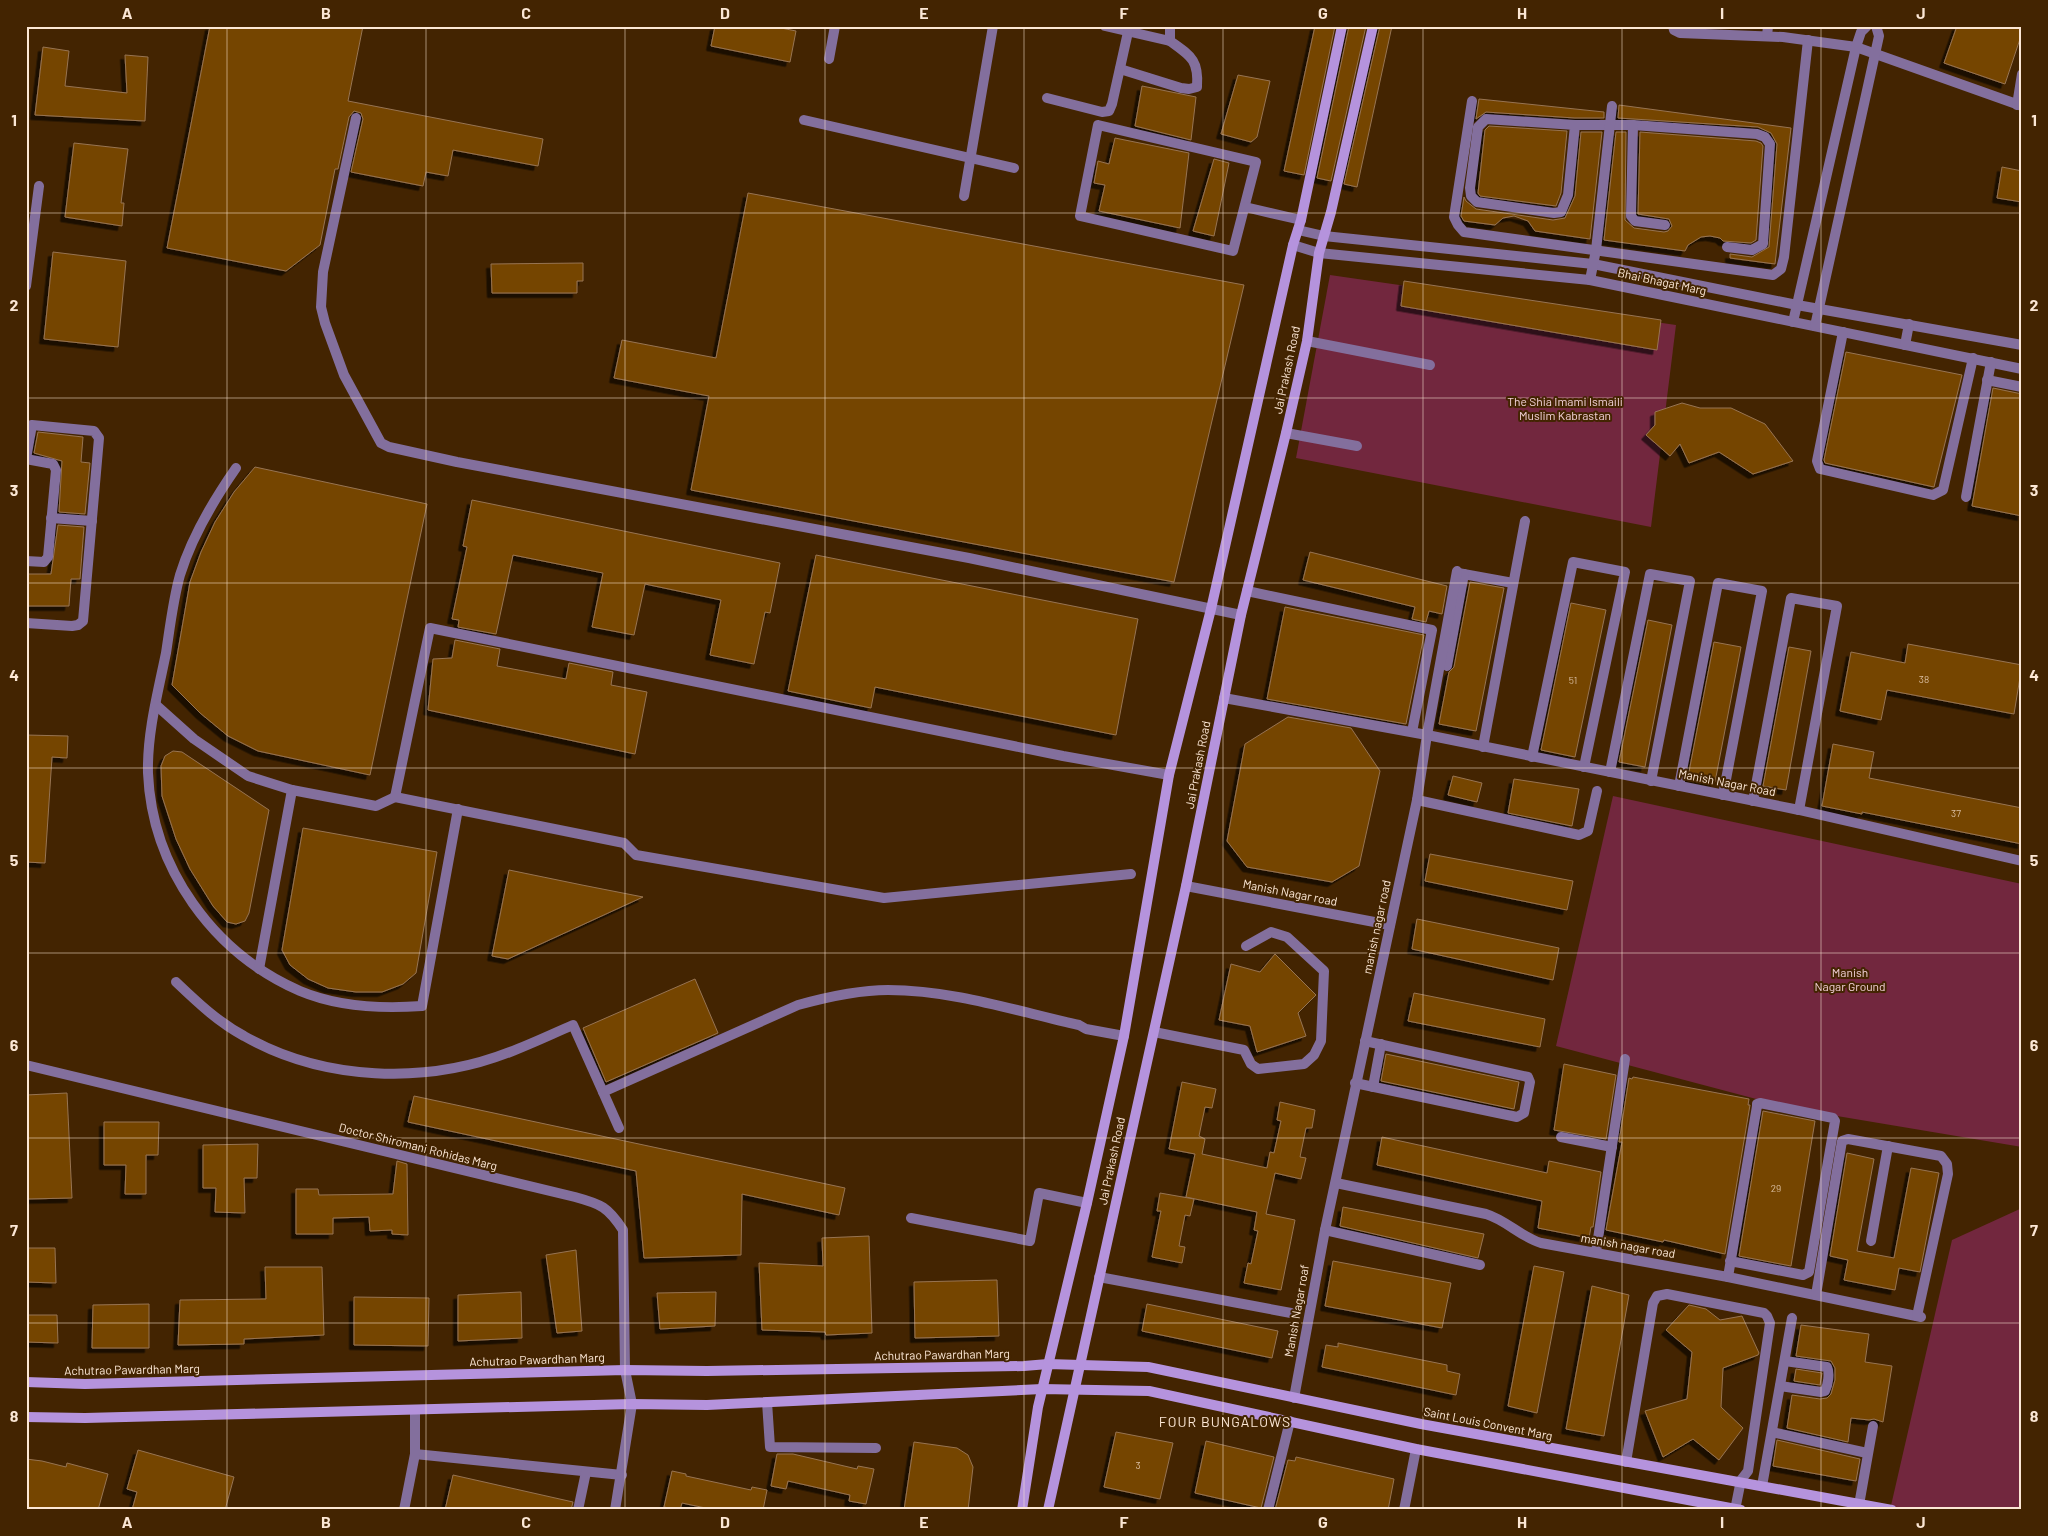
<svg xmlns="http://www.w3.org/2000/svg" width="2048" height="1536" font-family="Barlow,sans-serif">
  <style>
    .green { fill: #72273e }
    .building { fill: #754401; stroke: #977452; filter: url(#shadow) }
    .lines { fill: none; stroke-linecap: round; stroke-linejoin: round }
    .service { stroke: #836f9d; stroke-width: 10 }
    .minor { stroke: #836f9d; stroke-width: 10 }
    .secondary { stroke: #b593dd; stroke-width: 10 }
    .grid { fill: none; stroke: #fce7d5; stroke-width: 1; stroke-opacity: 0.55 }
    .labels { text-anchor: middle; stroke-width: 4; stroke-linejoin: round; paint-order: stroke }
    .number-label { font-size: 10px; fill: #dabea0 }
    .street-label { font-size: 12px; fill: #fce7d5; stroke: #432401 }
    .park-label { font-size: 12px; fill: #f3d2d8; stroke: #432401 }
    .neighbourhood-label { font-size: 14px; letter-spacing: 1px; fill: #fce7d5; stroke: #432401 }
    .neatline { fill: none; stroke: #fce7d5; stroke-width: 2 }
    .grid-label { font-size: 16px; text-anchor: middle; font-weight: bold; fill: #fce7d5 }
  </style>
  <defs>
    <filter id="shadow"><feDropShadow dx="-4.5" dy="4.5" stdDeviation="0" flood-color="#0009"/></filter>
  </defs>
  <rect width="100%" height="100%" fill="#432401"/>
  <g class="green">
    <polygon points="1330,275 1676,325 1651,527 1296,458"/>
    <polygon points="1613,796 2022,884 2022,1147 1837,1116 1760,1100 1556,1046"/>
    <polygon points="2022,1208 2022,1510 1890,1510 1952,1240"/>
  </g>
  <g class="building">
    <polygon points="210,26 363,26 348,101 543,139 538,166 453,150 448,176 426,172 423,186 351,172 363,119 361,113 354,111 349,117 338,169 335,169 320,245 286,271 167,248"/>
    <polygon points="715,26 771,26 796,31 790,62 711,46"/>
    <polygon points="1315,26 1335,26 1304,175 1284,171"/>
    <polygon points="1349,26 1366,26 1331,181 1317,178"/>
    <polygon points="1380,26 1392,26 1357,187 1344,184"/>
    <polygon points="1957,26 2022,26 2022,33 2005,84 1944,63"/>
    <polygon points="43,47 69,51 65,86 127,93 125,55 148,57 145,121 35,115"/>
    <polygon points="1238,75 1270,81 1257,137 1251,142 1221,134"/>
    <polygon points="1142,86 1196,97 1191,140 1135,126"/>
    <polygon points="1479,99 1604,112 1604,118 1575,118 1486,112 1476,119"/>
    <polygon points="1619,105 1791,128 1775,264 1730,258 1730,254 1752,257 1769,247 1777,144 1771,133 1758,127 1618,118"/>
    <polygon points="1489,126 1567,131 1561,193 1556,206 1480,196 1478,193 1485,130"/>
    <polygon points="1581,132 1602,132 1590,239 1535,231 1528,221 1514,216 1503,218 1495,225 1464,221 1461,216 1464,197 1466,201 1476,209 1553,220 1565,218 1575,196"/>
    <polygon points="1616,132 1626,132 1625,220 1634,228 1664,232 1668,231 1672,226 1669,219 1638,214 1640,132 1756,141 1761,143 1763,146 1756,240 1751,243 1723,241 1720,238 1710,236 1701,237 1688,245 1685,251 1604,240"/>
    <polygon points="1115,138 1189,153 1180,228 1099,211 1105,185 1094,183 1098,161 1109,164"/>
    <polygon points="74,143 128,149 121,203 124,203 122,226 65,217"/>
    <polygon points="1214,159 1229,163 1214,236 1193,231"/>
    <polygon points="2002,167 2022,171 2022,202 1997,198"/>
    <polygon points="748,193 1244,285 1174,582 691,490 709,396 614,378 622,340 716,358"/>
    <polygon points="53,252 126,261 118,347 44,339"/>
    <polygon points="583,263 583,281 577,281 577,293 492,293 491,264"/>
    <polygon points="1404,281 1661,320 1657,350 1401,306"/>
    <polygon points="1846,352 1962,375 1934,487 1825,463 1824,460"/>
    <polygon points="1993,388 2022,394 2022,516 1972,506"/>
    <polygon points="1682,403 1700,408 1731,408 1765,424 1793,461 1753,474 1719,452 1689,463 1680,444 1670,456 1646,435 1655,425 1655,412"/>
    <polygon points="38,432 83,437 81,462 90,463 85,514 59,512 62,461 34,453"/>
    <polygon points="255,467 427,504 370,775 258,751 228,736 200,713 172,685 190,582 201,552 215,522 234,492"/>
    <polygon points="472,500 780,563 770,613 765,612 754,664 710,655 721,600 645,584 634,635 592,627 603,573 513,555 496,634 458,627 459,620 452,619 467,547 463,546"/>
    <polygon points="58,525 84,527 80,579 71,579 69,606 28,606 26,574 51,574"/>
    <polygon points="1310,552 1447,586 1442,614 1429,611 1426,622 1412,619 1415,607 1303,580"/>
    <polygon points="816,555 1138,619 1116,735 875,687 871,708 788,691"/>
    <polygon points="1470,582 1504,588 1476,731 1439,724 1449,672 1454,667"/>
    <polygon points="1571,603 1606,610 1575,757 1541,750"/>
    <polygon points="1285,607 1424,635 1406,724 1267,699"/>
    <polygon points="1648,620 1672,625 1645,767 1619,762"/>
    <polygon points="455,640 500,649 497,666 566,679 569,663 613,672 611,685 647,692 635,754 428,710 433,659 452,658"/>
    <polygon points="1714,642 1741,647 1715,782 1688,777"/>
    <polygon points="1908,644 2022,665 2014,714 1887,690 1881,720 1840,711 1851,652 1905,663"/>
    <polygon points="1789,647 1811,651 1786,790 1763,786"/>
    <polygon points="1288,717 1351,728 1380,771 1359,866 1332,882 1247,867 1227,841 1245,744"/>
    <polygon points="26,735 68,736 67,758 52,757 45,863 26,862"/>
    <polygon points="1833,744 1874,752 1869,778 2022,808 2022,844 1862,812 1862,814 1822,806"/>
    <polygon points="173,751 182,752 269,810 249,913 245,921 236,924 227,922 213,906 190,869 176,839 162,796 161,766 165,756"/>
    <polygon points="1453,776 1482,783 1477,802 1448,795"/>
    <polygon points="1514,779 1579,789 1572,826 1508,813"/>
    <polygon points="303,828 437,852 416,973 403,984 382,992 356,992 328,988 308,979 290,965 282,950"/>
    <polygon points="1430,854 1573,881 1567,910 1425,881"/>
    <polygon points="509,870 582,885 643,897 508,959 492,956"/>
    <polygon points="1417,919 1559,948 1553,980 1412,949"/>
    <polygon points="1275,954 1316,995 1298,1013 1306,1036 1257,1052 1250,1026 1219,1020 1231,964 1260,972"/>
    <polygon points="695,979 718,1033 606,1082 583,1028"/>
    <polygon points="1414,993 1545,1019 1540,1047 1408,1021"/>
    <polygon points="1386,1054 1519,1082 1514,1109 1381,1081"/>
    <polygon points="1564,1064 1616,1075 1606,1139 1554,1130"/>
    <polygon points="1633,1077 1749,1099 1748,1105 1750,1105 1725,1254 1664,1240 1663,1242 1606,1230 1622,1142 1619,1142 1629,1078 1632,1079"/>
    <polygon points="1182,1082 1216,1089 1212,1108 1205,1107 1199,1136 1205,1139 1202,1154 1267,1168 1270,1152 1274,1153 1281,1121 1277,1120 1280,1102 1315,1110 1312,1128 1306,1128 1300,1157 1306,1158 1301,1179 1275,1173 1266,1214 1295,1220 1281,1290 1244,1283 1248,1263 1251,1264 1258,1231 1254,1230 1257,1212 1186,1197 1195,1154 1169,1149"/>
    <polygon points="67,1093 72,1198 26,1199 26,1095"/>
    <polygon points="414,1096 845,1188 839,1215 742,1194 741,1255 644,1258 636,1171 408,1122"/>
    <polygon points="1763,1111 1815,1121 1791,1266 1739,1256"/>
    <polygon points="104,1122 159,1122 158,1155 146,1155 146,1194 125,1194 126,1165 104,1165"/>
    <polygon points="1382,1137 1547,1173 1549,1161 1601,1172 1593,1227 1591,1227 1589,1238 1538,1228 1542,1201 1377,1165"/>
    <polygon points="258,1144 257,1178 244,1178 245,1213 215,1212 216,1188 203,1188 203,1145"/>
    <polygon points="1847,1153 1874,1159 1857,1251 1894,1258 1911,1168 1939,1173 1920,1272 1899,1268 1895,1290 1844,1280 1848,1260 1830,1256"/>
    <polygon points="397,1161 407,1164 408,1235 392,1234 392,1230 370,1231 369,1217 333,1218 333,1234 296,1234 296,1189 318,1189 319,1195 393,1194"/>
    <polygon points="1160,1193 1194,1199 1190,1216 1185,1215 1179,1246 1185,1247 1182,1263 1152,1257 1161,1211 1157,1211"/>
    <polygon points="1343,1207 1484,1234 1478,1258 1340,1226"/>
    <polygon points="869,1236 872,1333 826,1335 825,1332 762,1330 759,1263 823,1266 822,1238"/>
    <polygon points="26,1248 55,1248 56,1283 26,1282"/>
    <polygon points="576,1250 582,1331 557,1333 546,1255"/>
    <polygon points="1333,1261 1451,1283 1442,1328 1325,1306"/>
    <polygon points="1534,1266 1564,1272 1537,1413 1508,1406"/>
    <polygon points="265,1267 322,1267 324,1335 244,1339 244,1344 178,1345 180,1300 266,1299"/>
    <polygon points="997,1280 999,1336 915,1338 914,1282"/>
    <polygon points="1592,1286 1629,1295 1604,1436 1566,1429"/>
    <polygon points="521,1292 522,1338 458,1341 458,1295"/>
    <polygon points="716,1292 715,1326 660,1329 657,1293"/>
    <polygon points="354,1297 429,1298 428,1346 354,1345"/>
    <polygon points="149,1304 149,1348 92,1348 93,1305"/>
    <polygon points="1147,1304 1278,1331 1272,1358 1142,1331"/>
    <polygon points="1689,1305 1706,1309 1720,1320 1742,1316 1759,1353 1758,1355 1723,1368 1721,1407 1743,1428 1719,1460 1693,1439 1663,1457 1645,1411 1687,1399 1692,1352 1666,1330"/>
    <polygon points="26,1315 57,1315 58,1343 26,1342"/>
    <polygon points="1801,1325 1869,1334 1865,1362 1892,1366 1883,1422 1874,1419 1869,1420 1851,1418 1848,1442 1787,1428 1792,1395 1820,1399 1827,1398 1831,1394 1835,1380 1835,1368 1831,1361 1796,1356"/>
    <polygon points="1338,1343 1447,1365 1447,1371 1460,1374 1456,1395 1322,1367 1326,1345 1338,1347"/>
    <polygon points="1796,1369 1822,1373 1820,1385 1794,1381"/>
    <polygon points="1116,1432 1173,1443 1160,1499 1104,1487"/>
    <polygon points="1777,1440 1860,1459 1856,1481 1773,1466"/>
    <polygon points="1206,1441 1274,1457 1261,1508 1195,1493"/>
    <polygon points="914,1442 957,1448 968,1455 973,1467 968,1510 904,1510"/>
    <polygon points="138,1450 234,1477 225,1510 132,1510 137,1492 127,1489"/>
    <polygon points="777,1454 793,1454 857,1469 858,1466 874,1469 866,1504 849,1501 850,1495 788,1481 786,1489 771,1486"/>
    <polygon points="1296,1457 1394,1479 1388,1510 1275,1510 1288,1460 1295,1461"/>
    <polygon points="26,1459 42,1461 66,1467 67,1463 108,1474 98,1510 26,1510"/>
    <polygon points="672,1471 686,1474 686,1476 751,1490 752,1487 767,1490 763,1510 715,1510 682,1503 680,1510 664,1507"/>
    <polygon points="453,1475 573,1502 571,1510 445,1510"/>
  </g>
  <g class="lines">
    <g class="service">
      <polyline points="1105,26 1170,41 1170,26"/>
      <polyline points="829,59 835,26"/>
      <path d="M1120,69L1181,88L1189,89L1197,87C1199,60 1191,56 1170,41"/>
      <polyline points="1047,98 1102,112 1109,111 1112,104 1128,32"/>
      <polyline points="356,118 323,272 321,307 325,323 344,375 381,443 389,447 457,462 969,558 1241,615"/>
      <polyline points="804,120 1014,168"/>
      <polygon points="1098,125 1256,162 1233,251 1080,216"/>
      <polyline points="964,196 993,26"/>
      <polyline points="1245,207 1301,220"/>
      <polyline points="1307,341 1430,365"/>
      <polyline points="1286,433 1357,446"/>
      <path d="M236,468C213,501 192,536 180,575C173,600 170,627 166,653C158,692 147,733 148,773C152,868 213,953 300,991C338,1007 381,1009 422,1006L458,809"/>
      <polyline points="156,705 194,739 248,776 292,790 376,806 395,797"/>
      <polyline points="1532,757 1573,562 1625,572 1584,767"/>
      <polyline points="1610,772 1650,574 1690,581 1651,781"/>
      <polyline points="1679,786 1718,583 1762,591 1723,795"/>
      <polyline points="1753,801 1791,598 1837,606 1799,810"/>
      <polyline points="1131,874 884,898 636,855 624,843 395,797 430,628 1063,756 1169,775"/>
      <polyline points="259,969 292,790"/>
      <path d="M176,982C197,1002 218,1022 244,1036C323,1081 426,1085 510,1052C531,1044 552,1034 573,1025L603,1092"/>
      <polyline points="1154,1032 1244,1050 1251,1064 1258,1069 1304,1064 1314,1055 1321,1041 1324,971 1287,937 1271,932 1246,946"/>
      <path d="M619,1128L603,1092L798,1005C827,997 857,990 888,990C953,990 1016,1011 1079,1025L1086,1029L1124,1036"/>
      <polyline points="1561,1137 1612,1147"/>
      <polyline points="911,1218 1030,1241 1039,1193 1087,1203"/>
      <polyline points="1596,1252 1625,1059"/>
      <polyline points="1099,1277 1291,1313"/>
      <polyline points="767,1402 770,1447 876,1448"/>
      <polyline points="415,1454 622,1475"/>
      <polyline points="404,1510 415,1454 415,1410"/>
      <polyline points="578,1510 586,1472"/>
      <polyline points="1268,1510 1290,1421"/>
    </g>
    <g class="minor">
      <polyline points="1673,26 1674,30 1680,33 1783,37 1856,47 2022,106"/>
      <polyline points="1767,36 1768,26"/>
      <polyline points="1472,101 1454,217 1458,225 1464,232 1773,275 1781,269 1784,257 1808,40"/>
      <polyline points="2017,105 2022,74"/>
      <polyline points="1575,125 1568,195 1561,212 1554,213 1477,202 1471,196 1470,188 1478,127 1486,119 1575,125 1633,125 1757,134 1765,137 1770,144 1763,244 1752,250 1727,247"/>
      <polyline points="1633,125 1631,216 1635,221 1665,225"/>
      <polyline points="1298,230 1324,236 1593,264 1797,305 2022,345"/>
      <polyline points="1293,245 1319,253 1590,280 2022,369"/>
      <polyline points="1590,280 1596,250 1612,106"/>
      <polyline points="26,286 39,186"/>
      <polyline points="1793,322 1856,47 1861,32 1867,26"/>
      <polyline points="1815,326 1879,36 1876,26"/>
      <polyline points="1843,332 1817,461 1820,469 1933,495 1943,490 1973,358"/>
      <polyline points="1905,345 1909,324"/>
      <polyline points="1987,380 2022,387"/>
      <polyline points="26,459 32,425 94,431 99,438 83,621 78,625 72,626 26,623"/>
      <polyline points="26,459 53,464 56,470 48,557 44,562 26,561"/>
      <polyline points="1966,497 1991,362"/>
      <polyline points="51,518 92,521"/>
      <polyline points="1458,573 1513,583"/>
      <polyline points="1247,591 1432,630 1412,732"/>
      <polyline points="1447,666 1464,574"/>
      <polyline points="1224,698 1427,735 1799,810 2022,861"/>
      <polyline points="1483,747 1525,521"/>
      <polyline points="1417,800 1579,835 1588,831 1597,791"/>
      <polyline points="1186,886 1390,925"/>
      <path d="M26,1065L575,1197C601,1204 608,1207 623,1230L625,1370L632,1404L615,1510"/>
      <polyline points="1355,1083 1517,1117 1524,1113 1530,1082 1528,1077 1365,1041"/>
      <polyline points="1373,1087 1381,1044"/>
      <path d="M1336,1183L1486,1214C1506,1220 1521,1237 1541,1243L1728,1277L1921,1317"/>
      <polyline points="1325,1230 1480,1265"/>
      <polyline points="1871,1241 1888,1146"/>
      <polyline points="1728,1277 1757,1106 1757,1104 1760,1103 1833,1118 1835,1121 1809,1272 1803,1275 1730,1261"/>
      <polyline points="1816,1295 1842,1141 1848,1139 1941,1156 1947,1164 1948,1174 1917,1316"/>
      <path d="M1780,1386L1821,1392L1825,1391C1828,1385 1830,1373 1827,1367L1785,1361"/>
      <polyline points="1294,1398 1325,1230 1417,800 1427,735 1457,571"/>
      <polyline points="1772,1432 1867,1453"/>
      <polyline points="1626,1462 1653,1303 1657,1296 1667,1294 1764,1313 1767,1316 1770,1323 1748,1471 1741,1480 1735,1510"/>
      <polyline points="1762,1486 1792,1318"/>
      <polyline points="1859,1505 1873,1426"/>
      <polyline points="1404,1510 1416,1449"/>
    </g>
    <g class="secondary">
      <polyline points="26,1382 85,1384 625,1370 707,1371 1024,1366 1048,1364 1148,1367 1421,1424 1892,1510"/>
      <polyline points="26,1417 85,1418 632,1404 707,1405 1042,1389 1149,1391 1416,1449 1741,1510"/>
      <polyline points="1022,1510 1038,1407 1087,1203 1124,1036 1169,775 1211,609 1293,245 1301,220 1342,26"/>
      <polyline points="1048,1510 1186,886 1241,615 1286,433 1307,341 1319,253 1331,212 1373,26"/>
    </g>
  </g>
  <path class="grid" d="M227,26V1510M426,26V1510M625,26V1510M825,26V1510M1024,26V1510M1223,26V1510M1423,26V1510M1622,26V1510M1821,26V1510M26,213H2022M26,398H2022M26,583H2022M26,768H2022M26,953H2022M26,1138H2022M26,1323H2022"/>
  <g class="labels">
    <g class="number-label">
      <text x="1924" y="683">38</text>
      <text x="1573" y="684">51</text>
      <text x="1956" y="817">37</text>
      <text x="1776" y="1192">29</text>
      <text x="1138" y="1469">3</text>
    </g>
    <g class="street-label">
      <text transform="translate(1662 282) rotate(12)" y="4">Bhai Bhagat Marg</text>
      <text transform="translate(1287 370) rotate(-78)" y="4">Jai Prakash Road</text>
      <text transform="translate(1198 765) rotate(-79)" y="4">Jai Prakash Road</text>
      <text transform="translate(1727 783) rotate(11)" y="4">Manish Nagar Road</text>
      <text transform="translate(1290 893) rotate(11)" y="4">Manish Nagar road</text>
      <text transform="translate(1377 927) rotate(-78)" y="4">manish nagar road</text>
      <text transform="translate(418 1147) rotate(14)" y="4">Doctor Shiromani Rohidas Marg</text>
      <text transform="translate(1112 1161) rotate(-78)" y="4">Jai Prakash Road</text>
      <text transform="translate(1628 1246) rotate(10)" y="4">manish nagar road</text>
      <text transform="translate(1297 1311) rotate(-80)" y="4">Manish Nagar roaf</text>
      <text transform="translate(942 1355) rotate(-1)" y="4">Achutrao Pawardhan Marg</text>
      <text transform="translate(537 1360) rotate(-2)" y="4">Achutrao Pawardhan Marg</text>
      <text transform="translate(132 1370) rotate(-1)" y="4">Achutrao Pawardhan Marg</text>
      <text transform="translate(1488 1424) rotate(11)" y="4">Saint Louis Convent Marg</text>
    </g>
    <g class="park-label">
      <text x="1565" y="406">The Shia Imami Ismaili<tspan x="1565" dy="14">Muslim Kabrastan</tspan></text>
      <text x="1850" y="977">Manish<tspan x="1850" dy="14">Nagar Ground</tspan></text>
    </g>
    <g class="neighbourhood-label">
      <text x="1225" y="1427">FOUR BUNGALOWS</text>
    </g>
  </g>
  <rect width="2048" height="1536" fill="none" stroke="#432401" stroke-width="55"/>
  <rect x="28" y="28" width="1992" height="1480" class="neatline"/>
  <g class="grid-label">
    <text x="127" y="19">A</text>
    <text x="326" y="19">B</text>
    <text x="526" y="19">C</text>
    <text x="725" y="19">D</text>
    <text x="924" y="19">E</text>
    <text x="1124" y="19">F</text>
    <text x="1323" y="19">G</text>
    <text x="1522" y="19">H</text>
    <text x="1722" y="19">I</text>
    <text x="1921" y="19">J</text>
    <text x="14" y="126">1</text>
    <text x="2034" y="126">1</text>
    <text x="14" y="311">2</text>
    <text x="2034" y="311">2</text>
    <text x="14" y="496">3</text>
    <text x="2034" y="496">3</text>
    <text x="14" y="681">4</text>
    <text x="2034" y="681">4</text>
    <text x="14" y="866">5</text>
    <text x="2034" y="866">5</text>
    <text x="14" y="1051">6</text>
    <text x="2034" y="1051">6</text>
    <text x="14" y="1236">7</text>
    <text x="2034" y="1236">7</text>
    <text x="14" y="1422">8</text>
    <text x="2034" y="1422">8</text>
    <text x="127" y="1528">A</text>
    <text x="326" y="1528">B</text>
    <text x="526" y="1528">C</text>
    <text x="725" y="1528">D</text>
    <text x="924" y="1528">E</text>
    <text x="1124" y="1528">F</text>
    <text x="1323" y="1528">G</text>
    <text x="1522" y="1528">H</text>
    <text x="1722" y="1528">I</text>
    <text x="1921" y="1528">J</text>
  </g>
</svg>
